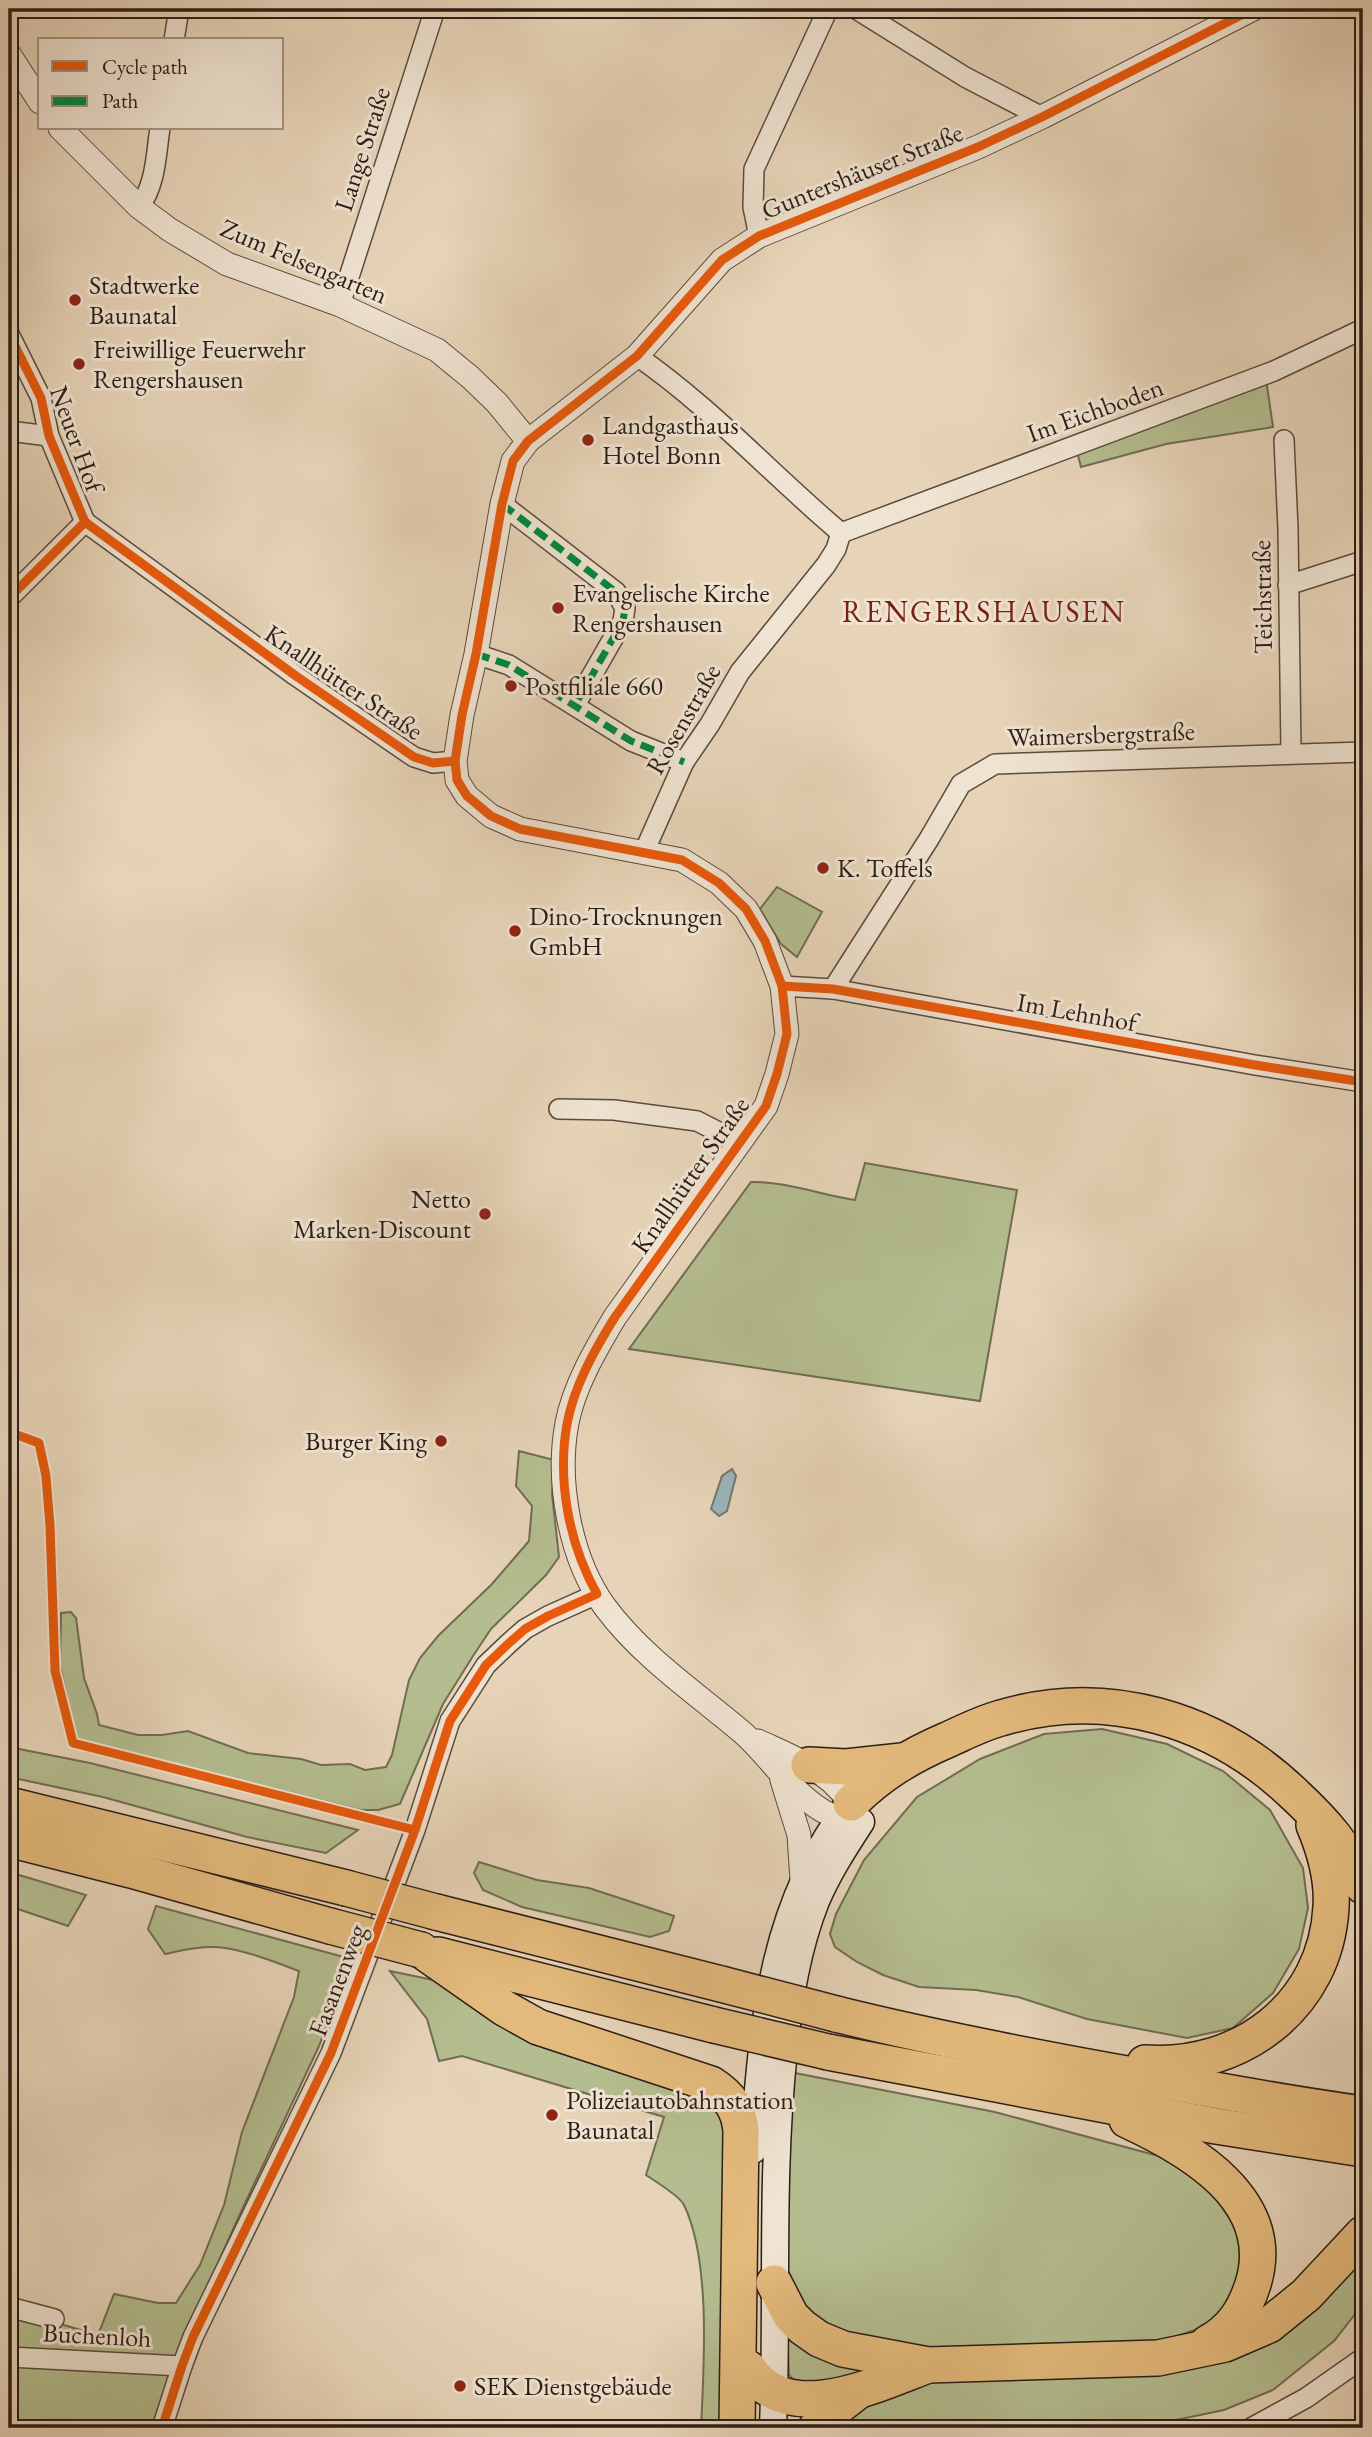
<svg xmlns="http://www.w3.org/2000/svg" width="1372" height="2437" font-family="'EB Garamond',serif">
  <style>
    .green { fill: #b4bd8f; stroke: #706d52; stroke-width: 2 }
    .water { fill: #9db5bb; stroke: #6f7879; stroke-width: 2 }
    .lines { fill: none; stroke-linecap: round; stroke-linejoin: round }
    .minor-casing { stroke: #5a4b3e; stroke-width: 22 }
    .tertiary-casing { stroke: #5a4b3e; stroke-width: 25 }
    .secondary-casing { stroke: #2b1d16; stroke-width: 29 }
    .motorway-casing { stroke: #2b1d16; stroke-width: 38 }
    .minor { stroke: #efe3d1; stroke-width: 19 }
    .tertiary { stroke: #efe3d1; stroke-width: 23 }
    .secondary { stroke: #efe3d1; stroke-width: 26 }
    .motorway { stroke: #e4ba7c; stroke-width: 35 }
    .motorway-bridge-casing { stroke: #2b1d16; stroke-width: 38; stroke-linecap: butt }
    .motorway-bridge { stroke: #e4ba7c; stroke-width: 35 }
    .quiet { stroke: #00873e; stroke-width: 7; stroke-dasharray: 14 7; stroke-linecap: butt }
    .cycleway-casing { stroke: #efe3d1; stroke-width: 13 }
    .cycleway { stroke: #e8590c; stroke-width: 9 }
    .poi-dot { fill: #8f2418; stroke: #efe3d1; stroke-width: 2.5 }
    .labels { text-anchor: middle; stroke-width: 6; stroke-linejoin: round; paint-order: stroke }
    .street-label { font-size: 26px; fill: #2b1d16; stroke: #efe3d1 }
    .poi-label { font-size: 26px; fill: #2b1d16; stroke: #efe3d1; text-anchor: start }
    .quarter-label { font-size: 30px; letter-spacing: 2px; fill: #7a1f14; stroke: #efe3d1 }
  </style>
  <rect width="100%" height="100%" fill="#e7d4b8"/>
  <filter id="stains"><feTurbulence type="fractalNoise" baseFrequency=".00286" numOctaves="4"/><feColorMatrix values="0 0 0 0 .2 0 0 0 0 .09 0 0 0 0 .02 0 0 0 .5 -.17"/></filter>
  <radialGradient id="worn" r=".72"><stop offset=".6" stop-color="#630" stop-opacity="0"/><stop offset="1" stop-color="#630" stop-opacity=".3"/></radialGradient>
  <g class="green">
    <polygon points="1266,379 1273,427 1166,444 1081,467 1076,448"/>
    <polygon points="777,887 822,912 797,957 781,944 760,909"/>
    <path d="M865,1163L1017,1190L980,1401L629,1349L751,1182C785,1181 821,1195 855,1200Z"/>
    <polygon points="519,1451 554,1460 552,1494 559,1557 546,1575 491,1629 473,1656 443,1704 400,1804 378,1810 360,1810 76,1739 60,1665 61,1613 71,1612 76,1618 84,1678 97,1714 99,1725 138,1735 162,1735 188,1731 248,1753 301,1759 321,1765 350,1764 365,1770 386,1767 392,1755 409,1680 420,1658 438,1636 492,1584 529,1541 532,1506 516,1486"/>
    <polygon points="1102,1729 1167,1744 1223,1771 1270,1810 1303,1868 1308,1908 1299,1949 1273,1993 1233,2028 1187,2038 1087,2019 1018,1997 976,1990 919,1987 883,1975 857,1962 835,1947 830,1934 836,1914 864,1860 917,1797 980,1759 1044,1734"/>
    <polygon points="9,1747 90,1763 358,1830 326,1853 247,1837 103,1797 9,1777"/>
    <polygon points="479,1862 537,1880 589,1888 674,1916 669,1931 650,1937 522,1907 483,1890 474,1873"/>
    <polygon points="9,1872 86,1895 68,1926 9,1906"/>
    <path d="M156,1906L351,1959L319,2046L240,2214L175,2359L153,2428H9V2309L98,2335L114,2294L158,2303H176L200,2265L224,2205L242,2132L294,1997L299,1971C275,1962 250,1952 225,1948C205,1945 184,1950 165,1954L148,1929Z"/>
    <path d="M390,1971L443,1982L726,2108L731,2428H701C704,2366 711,2261 684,2205C680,2196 656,2182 646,2175L664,2117L462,2056L439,2061L427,2019Z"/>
    <polygon points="790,2072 995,2112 1166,2158 1212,2192 1243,2239 1238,2291 1209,2325 1160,2342 1059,2350 887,2348 806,2317 784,2278"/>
    <polygon points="1363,2246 1363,2304 1334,2341 1273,2390 1224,2410 1176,2420 1122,2427 986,2428 960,2426 938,2428 827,2428 842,2414 936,2380 1172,2370"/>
    <polygon points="787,2324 908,2368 800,2386 789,2375"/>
  </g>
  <polygon class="water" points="732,1469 736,1476 727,1511 719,1516 711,1509 722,1476"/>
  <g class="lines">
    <g class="minor-casing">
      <g id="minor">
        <polyline points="856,9 965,77 1042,117"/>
        <polyline points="174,40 179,9"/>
        <path d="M139,207C156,185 156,154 160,128"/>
        <polyline points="759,236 753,207 754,169 828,9"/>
        <polyline points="340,305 435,9"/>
        <polyline points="9,334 41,398 49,436 85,522"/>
        <path d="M637,356C712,408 772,475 841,533"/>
        <polyline points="9,431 49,436"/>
        <polyline points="1284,440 1288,529 1291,753"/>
        <polyline points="502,504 616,592 625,608 623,621 575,705"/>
        <polyline points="85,522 296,676 414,757 433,763 455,761"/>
        <polyline points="841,533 1274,371 1363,329"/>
        <polyline points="1288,585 1363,561"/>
        <polyline points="9,598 85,522"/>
        <polyline points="476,654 509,665 631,741 684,762"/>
        <polyline points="644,852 684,762 710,724 740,672 826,565 836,549 841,533"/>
        <polyline points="782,986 833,989 1255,1065 1363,1082"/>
        <polyline points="833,989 929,839 961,784 995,764 1363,752"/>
        <polyline points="559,1109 614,1110 697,1121 740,1143"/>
        <polyline points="9,2307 54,2319"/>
        <polyline points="9,2357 182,2366"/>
        <polyline points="162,2428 182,2366 193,2337 331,2053 415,1830 450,1721 486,1665 508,1644 525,1629 548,1616 597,1594"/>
        <polyline points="1251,2428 1306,2398 1363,2358"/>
      </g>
    </g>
    <g class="tertiary-casing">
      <g id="tertiary">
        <polyline points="9,54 40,102"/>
        <polyline points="60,128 139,207 170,230 227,264 340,305 437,350 470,377 497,403 528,441"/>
        <path d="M758,1741C799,1760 834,1772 857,1814"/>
        <polyline points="782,1780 799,1835 802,1881"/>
        <path d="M858,1822C846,1819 833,1817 823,1811C791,1792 770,1757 743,1733C696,1693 642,1657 605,1607C570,1559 556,1482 567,1423C574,1386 596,1349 615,1317L766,1106L777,1074L787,1034L782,986L765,941L746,909L719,883L682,860L520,829L491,816L467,796L457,780L455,761L462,715L476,654L502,504L513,461L528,441L637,356L722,260L759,236L978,147L1042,117L1253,9"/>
      </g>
    </g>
    <g class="secondary-casing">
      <g id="secondary">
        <path d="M753,2150C763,2025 770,1906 851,1803"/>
        <path d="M773,2428C778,2302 770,2177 784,2051C789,2000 797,1949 816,1901C828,1873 844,1848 861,1822"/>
      </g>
    </g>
    <g class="motorway-casing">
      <g id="motorway">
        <polyline points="809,1765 846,1767 902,1761"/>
        <path d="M851,1803C880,1774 910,1756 947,1740C965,1732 982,1723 1001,1718C1107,1686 1216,1719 1294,1794C1325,1823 1346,1846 1363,1886"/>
        <polyline points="9,1805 346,1888"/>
        <polyline points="9,1839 131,1870 330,1926"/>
        <polyline points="436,1912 721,1984"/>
        <path d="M421,1950L504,2008L538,2027L711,2084C730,2096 739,2109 741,2131L737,2428"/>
        <polyline points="438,1955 714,2025"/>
        <path d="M836,2014C936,2039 1037,2058 1138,2076C1213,2090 1288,2104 1363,2114"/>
        <polyline points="828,2052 1216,2126 1363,2149"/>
        <path d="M1145,2063C1240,2070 1326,2006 1331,1907C1333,1878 1325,1851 1314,1825"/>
        <path d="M1127,2120C1190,2149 1279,2200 1253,2284C1245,2310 1232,2330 1208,2343"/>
        <polyline points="774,2283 791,2316 802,2327 819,2339 843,2349 928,2365 1158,2358 1225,2344 1269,2325 1306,2295 1363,2234"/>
        <path d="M748,2368C787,2429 877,2384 928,2365"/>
        <polyline points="816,2428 835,2409 857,2392"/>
      </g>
    </g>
    <use href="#minor" class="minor"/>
    <use href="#tertiary" class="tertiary"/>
    <use href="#secondary" class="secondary"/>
    <use href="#motorway" class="motorway"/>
    <g class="motorway-bridge-casing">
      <g id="motorway-bridge">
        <polyline points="346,1888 436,1912"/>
        <polyline points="330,1926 421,1950"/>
        <polyline points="721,1984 836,2014"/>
        <polyline points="714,2025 828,2052"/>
      </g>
    </g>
    <use href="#motorway-bridge" class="motorway-bridge"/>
    <g class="quiet">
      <polyline points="502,504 616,592 625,608 623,621 575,705"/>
      <polyline points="476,654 509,665 631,741 684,762"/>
    </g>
    <g class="cycleway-casing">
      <g id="cycleway">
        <polyline points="9,334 41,398 49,436 85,522"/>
        <polyline points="85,522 296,676 414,757 433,763 455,761"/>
        <polyline points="9,598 85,522"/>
        <polyline points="782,986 833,989 1255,1065 1363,1082"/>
        <polyline points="9,1432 39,1443 46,1476 50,1526 55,1671 73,1743 415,1830"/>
        <path d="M162,2428L182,2366L193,2337L331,2053L415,1830L450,1721L486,1665L508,1644L525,1629L548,1616L597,1594C569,1544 557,1481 567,1424C574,1386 595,1349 615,1317L766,1106L777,1074L787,1034L782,986L765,941L746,909L719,883L682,860L520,829L491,816L467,796L457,780L455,761L462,715L476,654L502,504L513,461L528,441L637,356L722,260L759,236L978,147L1042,117L1253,9"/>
      </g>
    </g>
    <use href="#cycleway" class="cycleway"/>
  </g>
  <g class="poi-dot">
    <circle cx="75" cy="300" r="7"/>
    <circle cx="79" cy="364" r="7"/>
    <circle cx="588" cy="440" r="7"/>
    <circle cx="558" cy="608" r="7"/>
    <circle cx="511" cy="686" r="7"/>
    <circle cx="823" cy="868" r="7"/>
    <circle cx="515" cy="931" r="7"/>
    <circle cx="485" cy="1214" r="7"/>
    <circle cx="441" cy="1441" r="7"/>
    <circle cx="552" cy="2115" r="7"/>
    <circle cx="460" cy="2386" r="7"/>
  </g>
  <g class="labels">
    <g class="street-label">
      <text transform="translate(362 149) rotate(-72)" y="9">Lange Straße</text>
      <text transform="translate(862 171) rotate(-22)" y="9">Guntershäuser Straße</text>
      <text transform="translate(304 261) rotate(23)" y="9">Zum Felsengarten</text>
      <text transform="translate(1095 410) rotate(-20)" y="9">Im Eichboden</text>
      <text transform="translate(77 439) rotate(70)" y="9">Neuer Hof</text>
      <text transform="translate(1262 597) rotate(-91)" y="9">Teichstraße</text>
      <text transform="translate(344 682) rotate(34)" y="9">Knallhütter Straße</text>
      <text transform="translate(683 719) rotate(-60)" y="9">Rosenstraße</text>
      <text transform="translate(1101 734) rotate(-2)" y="9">Waimersbergstraße</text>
      <text transform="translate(1077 1012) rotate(10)" y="9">Im Lehnhof</text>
      <text transform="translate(690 1175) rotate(-55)" y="9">Knallhütter Straße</text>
      <text transform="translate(337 1980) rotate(-69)" y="9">Fasanenweg</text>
      <text transform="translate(97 2335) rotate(3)" y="9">Buchenloh</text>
    </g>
    <g class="poi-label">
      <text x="89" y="294">Stadtwerke<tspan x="89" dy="30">Baunatal</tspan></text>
      <text x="93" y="358">Freiwillige Feuerwehr<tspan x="93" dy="30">Rengershausen</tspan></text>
      <text x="602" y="434">Landgasthaus<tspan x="602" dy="30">Hotel Bonn</tspan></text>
      <text x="572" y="602">Evangelische Kirche<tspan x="572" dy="30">Rengershausen</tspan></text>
      <text x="525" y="695">Postfiliale 660</text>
      <text x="837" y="877">K. Toffels</text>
      <text x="529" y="925">Dino-Trocknungen<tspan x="529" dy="30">GmbH</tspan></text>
      <text x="471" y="1208" text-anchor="end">Netto<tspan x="471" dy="30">Marken-Discount</tspan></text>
      <text x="427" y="1450" text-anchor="end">Burger King</text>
      <text x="566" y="2109">Polizeiautobahnstation<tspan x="566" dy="30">Baunatal</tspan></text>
      <text x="474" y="2395">SEK Dienstgebäude</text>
    </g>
    <g class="quarter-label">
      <text x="984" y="622">RENGERSHAUSEN</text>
    </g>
  </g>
  <rect width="1372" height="2437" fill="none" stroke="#e7d4b8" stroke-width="35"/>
  <rect x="10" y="10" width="1351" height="2416" fill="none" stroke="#2b1d16" stroke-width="3.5"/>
  <rect x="18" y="18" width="1337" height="2402" fill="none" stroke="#2b1d16" stroke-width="2"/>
  <rect x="38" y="38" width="245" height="91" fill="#efe3d1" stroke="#a19486" stroke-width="2"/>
  <rect x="52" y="61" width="35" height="10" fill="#e8590c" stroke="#a19486" stroke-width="2"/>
  <text x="102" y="74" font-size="21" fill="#2b1d16">Cycle path</text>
  <rect x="52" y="96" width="35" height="10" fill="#00873e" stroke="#a19486" stroke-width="2"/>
  <text x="102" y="108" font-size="21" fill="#2b1d16">Path</text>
  <rect width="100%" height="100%" filter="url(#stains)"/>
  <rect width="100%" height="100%" fill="url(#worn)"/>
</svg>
